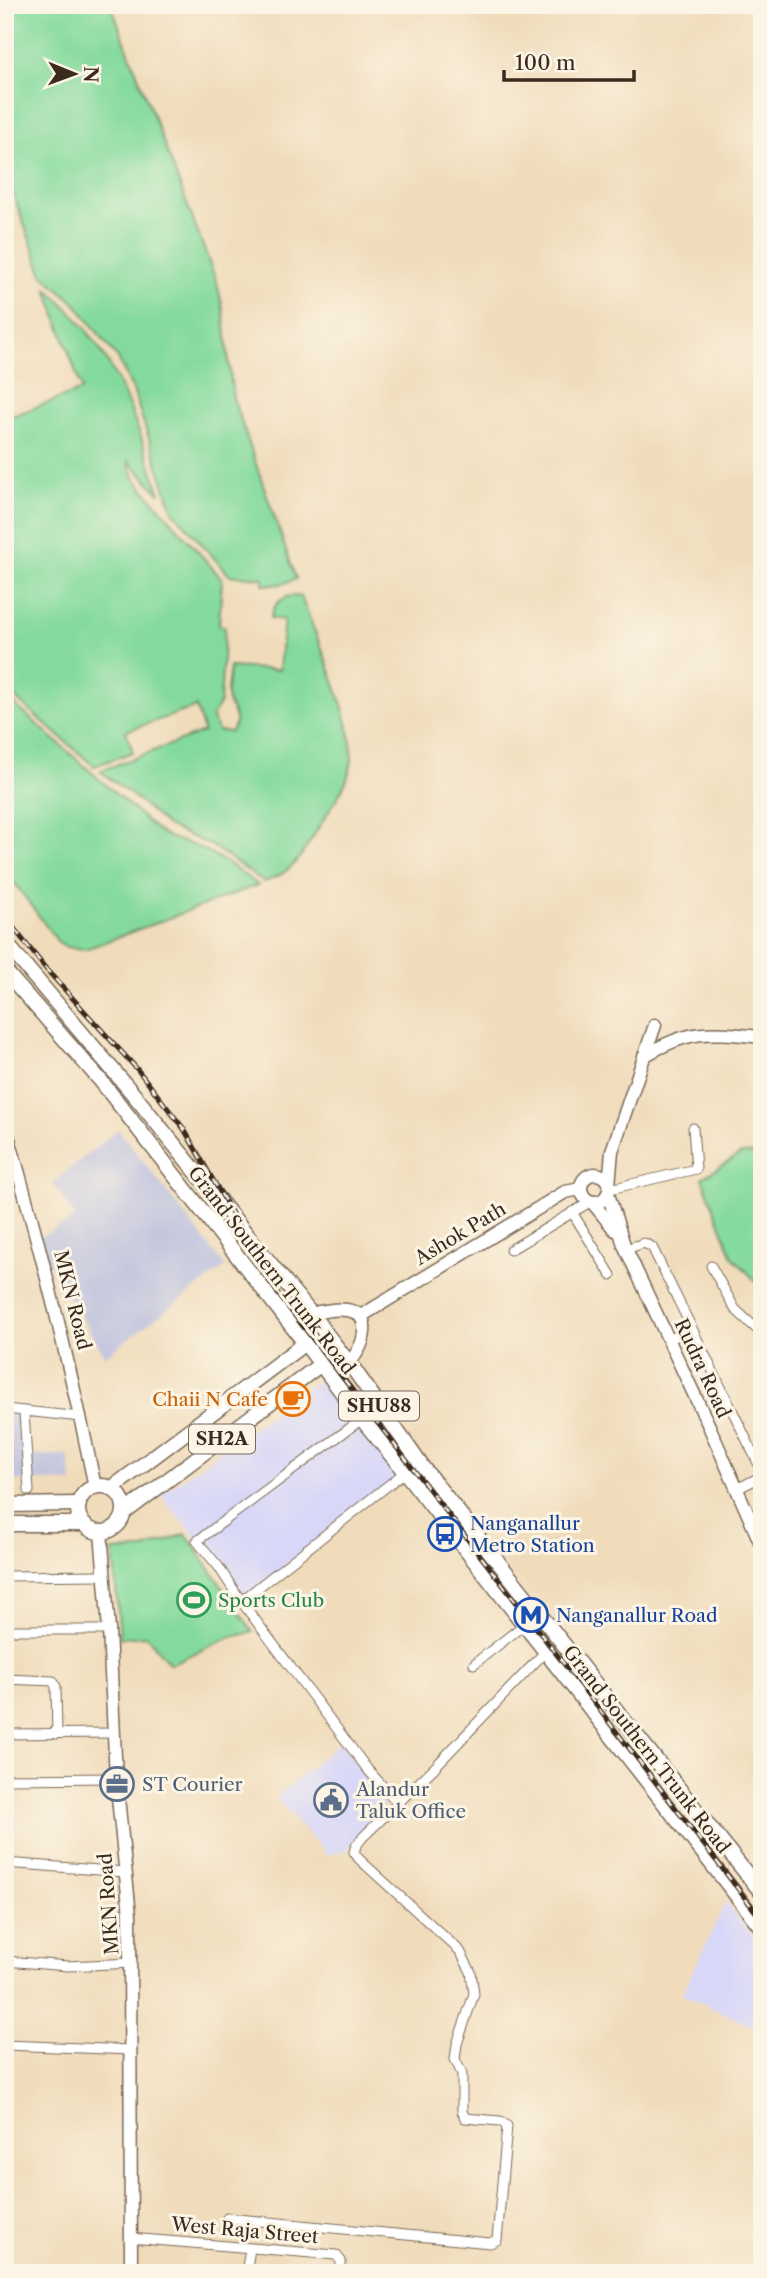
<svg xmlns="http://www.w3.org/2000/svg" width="767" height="2278" font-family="'Libre Caslon Text',serif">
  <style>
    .built { fill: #d8d7f8 }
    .industrial { fill: #bfc2dd }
    .green { fill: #84da9e; stroke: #60825e; stroke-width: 2 }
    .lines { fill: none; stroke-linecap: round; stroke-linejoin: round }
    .street-casing { stroke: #7a6855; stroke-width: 11 }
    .secondary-casing { stroke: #7a6855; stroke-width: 15 }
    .primary-casing { stroke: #7a6855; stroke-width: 17 }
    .street { stroke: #fff; stroke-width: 9 }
    .secondary { stroke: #fff; stroke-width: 12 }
    .primary { stroke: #fff; stroke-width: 14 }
    .rail-casing { stroke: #3b2a1e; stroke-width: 5 }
    .rail { stroke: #fcf5e5; stroke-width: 2.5; stroke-dasharray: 8; stroke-linecap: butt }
    .labels { text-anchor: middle; stroke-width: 6; stroke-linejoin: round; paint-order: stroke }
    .shield { fill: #fcf5e5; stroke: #75675a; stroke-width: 2 }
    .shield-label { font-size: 18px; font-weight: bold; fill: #3b2a1e }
    .street-label { font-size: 19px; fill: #3b2a1e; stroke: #fcf5e5 }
    .food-label { font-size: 19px; fill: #c56008; stroke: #fcf5e5; text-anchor: end }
    .transit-label { font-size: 19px; fill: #164399; stroke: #fcf5e5; text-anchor: start }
    .leisure-label { font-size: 19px; fill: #27864d; stroke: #fcf5e5; text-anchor: start }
    .service-label { font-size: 19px; fill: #4e5e75; stroke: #fcf5e5; text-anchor: start }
  </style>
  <rect width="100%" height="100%" fill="#fcf5e5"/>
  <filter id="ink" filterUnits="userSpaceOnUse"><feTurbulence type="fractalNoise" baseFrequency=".0143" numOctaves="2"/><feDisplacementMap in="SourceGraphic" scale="14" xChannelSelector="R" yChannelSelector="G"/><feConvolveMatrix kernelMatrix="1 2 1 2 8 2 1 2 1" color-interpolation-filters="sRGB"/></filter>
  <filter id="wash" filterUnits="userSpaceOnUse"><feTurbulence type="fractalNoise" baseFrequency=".00686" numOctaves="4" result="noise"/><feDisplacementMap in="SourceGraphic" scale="28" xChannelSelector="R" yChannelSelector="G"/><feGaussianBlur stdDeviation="1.57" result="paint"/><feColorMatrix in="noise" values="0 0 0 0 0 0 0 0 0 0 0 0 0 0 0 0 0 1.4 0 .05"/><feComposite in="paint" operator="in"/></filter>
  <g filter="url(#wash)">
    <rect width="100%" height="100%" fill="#f0dcbb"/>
    <g class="built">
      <polygon points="323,1381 398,1477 246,1597 161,1495 316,1382"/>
      <polygon points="340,1742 386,1802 346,1850 328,1855 276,1798"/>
      <polygon points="726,1902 762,1948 762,2031 682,1994"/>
    </g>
    <g class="industrial">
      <polygon points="118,1129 225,1267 105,1356 46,1258 39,1237 76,1218 53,1183"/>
      <polygon points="5,1413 22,1415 26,1456 68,1455 72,1482 5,1480"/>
    </g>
    <g class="green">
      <polygon points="5,5 111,5 217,283 223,309 233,398 296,579 282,584 263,585 263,578 229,575 173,511 133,390 119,360 75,303 43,275 5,172"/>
      <path d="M47,289C113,344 134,415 160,494L128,460L134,478L222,579L219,625L225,627L220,702L212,717L218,731L230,732C241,720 232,713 228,702C225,693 229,677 230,667L279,670L284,620L271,618C273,602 286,593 301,597C315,634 359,730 351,765C347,787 330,808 319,827C302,854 296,871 264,882L212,846L167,826L138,800L100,771L204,732L196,707L126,731L133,752L94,766L5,689V419L82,390Z"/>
      <path d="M5,696L158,831C173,841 185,841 200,848C221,857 239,872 258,885L86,949L67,947L58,942L5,870Z"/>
      <polygon points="762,1153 762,1288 733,1257 702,1178 741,1154"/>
      <polygon points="186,1534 253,1632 231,1637 170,1664 147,1636 120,1638 113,1551 141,1550"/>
    </g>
  </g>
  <g filter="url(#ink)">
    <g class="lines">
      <g class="street-casing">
        <g id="street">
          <polyline points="610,1189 696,1169 693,1128"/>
          <polyline points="572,1212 611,1275"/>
          <polyline points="626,1249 644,1243 652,1247 762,1471"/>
          <polyline points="510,1250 590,1202"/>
          <polyline points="711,1266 735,1309 762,1334"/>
          <polyline points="668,1340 692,1329"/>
          <polyline points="5,1409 81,1417"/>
          <polyline points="24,1412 29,1491"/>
          <polyline points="362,1419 197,1541 218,1566 241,1601 368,1770 398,1803"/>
          <polyline points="737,1489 762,1476"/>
          <polyline points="5,1576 105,1575"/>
          <polyline points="241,1601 405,1472"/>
          <polyline points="5,1630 109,1630"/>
          <polyline points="474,1664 525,1624"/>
          <polyline points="5,1679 53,1681 56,1687 57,1734"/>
          <polyline points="5,1734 114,1733"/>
          <polyline points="5,1779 116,1778"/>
          <polyline points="5,1863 125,1872"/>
          <polyline points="5,1961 68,1966 132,1963"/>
          <polyline points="5,2045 131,2050"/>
          <polyline points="227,2218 490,2243 497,2240 507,2126 500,2121 465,2118 462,2111 462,2074 455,2059 457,2044 474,1994 471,1972 460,1951 359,1859 354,1852 356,1846 362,1838 434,1768 546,1651"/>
          <polyline points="130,2238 336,2255 341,2261 341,2273"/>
          <polyline points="246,2273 250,2249"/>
        </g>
      </g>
      <g class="secondary-casing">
        <g id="secondary">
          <path d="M644,1056C691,1028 710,1032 762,1037"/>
          <path d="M5,1125C40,1245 70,1364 95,1487"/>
          <circle cx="595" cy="1188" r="14"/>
          <polyline points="609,1185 612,1151 655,1025"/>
          <polyline points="608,1194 624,1245 709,1426 762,1546"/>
          <polyline points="592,1202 615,1230"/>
          <path d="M311,1314C331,1309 368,1302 364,1333C363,1345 357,1354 349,1363"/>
          <polyline points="361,1316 565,1192 581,1189"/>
          <polyline points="101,1532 109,1630 116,1778 130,1915 131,2273"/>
        </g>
      </g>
      <g class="primary-casing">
        <g id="primary">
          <polyline points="5,942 139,1101 311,1314 355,1371 423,1468 762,1893"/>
          <polyline points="5,971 101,1081 305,1343 362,1419 405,1472 762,1928"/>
          <circle cx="101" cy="1509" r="23"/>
          <polyline points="112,1488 305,1343"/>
          <polyline points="5,1505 79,1504"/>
          <polyline points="124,1513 321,1364"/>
          <polyline points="5,1524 83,1524"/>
        </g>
      </g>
      <use href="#street" class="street"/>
      <use href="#secondary" class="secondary"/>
      <use href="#primary" class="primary"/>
      <g class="rail-casing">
        <polyline id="rail" points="5,917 46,969 137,1069 184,1129 278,1294 762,1920"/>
      </g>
      <use href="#rail" class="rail"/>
    </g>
  </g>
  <defs>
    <g id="cafe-ring" transform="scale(1.75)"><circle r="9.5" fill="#fcf5e5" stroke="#e8710a" stroke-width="1.5"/><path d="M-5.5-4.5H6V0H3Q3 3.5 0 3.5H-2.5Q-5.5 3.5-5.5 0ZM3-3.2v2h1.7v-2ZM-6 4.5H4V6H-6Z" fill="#e8710a"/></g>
    <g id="bus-ring" transform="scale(1.75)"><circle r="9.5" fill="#fcf5e5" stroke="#1a4fb4" stroke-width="1.5"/><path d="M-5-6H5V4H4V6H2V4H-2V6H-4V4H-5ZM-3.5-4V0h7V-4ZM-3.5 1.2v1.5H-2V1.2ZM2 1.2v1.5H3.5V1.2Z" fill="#1a4fb4"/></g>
    <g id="stadium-ring" transform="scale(1.75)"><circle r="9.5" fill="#fcf5e5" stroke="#2e9e5b" stroke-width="1.5"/><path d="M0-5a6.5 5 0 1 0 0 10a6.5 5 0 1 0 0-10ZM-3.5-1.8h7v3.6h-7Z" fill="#2e9e5b"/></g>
    <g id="metro-ring" transform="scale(1.75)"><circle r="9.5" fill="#fcf5e5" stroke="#1a4fb4" stroke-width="1.5"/><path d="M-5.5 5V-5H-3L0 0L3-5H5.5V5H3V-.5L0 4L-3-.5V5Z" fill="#1a4fb4"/></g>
    <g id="office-ring" transform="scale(1.75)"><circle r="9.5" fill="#fcf5e5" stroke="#5c6f8a" stroke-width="1.5"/><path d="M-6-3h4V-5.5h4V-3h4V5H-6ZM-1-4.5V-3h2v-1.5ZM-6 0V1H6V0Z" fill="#5c6f8a"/></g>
    <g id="civic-ring" transform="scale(1.75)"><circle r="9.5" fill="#fcf5e5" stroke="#5c6f8a" stroke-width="1.5"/><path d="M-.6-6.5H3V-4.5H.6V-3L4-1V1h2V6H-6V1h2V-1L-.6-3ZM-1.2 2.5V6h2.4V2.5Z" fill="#5c6f8a"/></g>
  </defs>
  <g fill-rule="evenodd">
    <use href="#cafe-ring" x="293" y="1399"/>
    <use href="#bus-ring" x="445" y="1534"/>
    <use href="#stadium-ring" x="194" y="1600"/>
    <use href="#metro-ring" x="531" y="1615"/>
    <use href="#office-ring" x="117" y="1784"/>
    <use href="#civic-ring" x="331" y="1800"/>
  </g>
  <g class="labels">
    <g class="shield">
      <rect x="339" y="1391.5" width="80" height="29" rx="5"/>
      <rect x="189" y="1424.5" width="66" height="29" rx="5"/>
    </g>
    <g class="shield-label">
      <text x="379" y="1412">SHU88</text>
      <text x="222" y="1445">SH2A</text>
    </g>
    <g class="street-label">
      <text transform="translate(460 1233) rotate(-31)" y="7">Ashok Path</text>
      <text transform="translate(272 1270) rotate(52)" y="7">Grand Southern Trunk Road</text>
      <text transform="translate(73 1300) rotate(76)" y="7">MKN Road</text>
      <text transform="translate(703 1368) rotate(65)" y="7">Rudra Road</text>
      <text transform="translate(647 1749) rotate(52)" y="7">Grand Southern Trunk Road</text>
      <text transform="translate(108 1904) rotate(-94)" y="7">MKN Road</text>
      <text transform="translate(245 2230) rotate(5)" y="7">West Raja Street</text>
    </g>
    <g class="food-label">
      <text x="268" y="1406">Chaii N Cafe</text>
    </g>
    <g class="transit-label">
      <text x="470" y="1530">Nanganallur<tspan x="470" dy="22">Metro Station</tspan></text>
      <text x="556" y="1622">Nanganallur Road</text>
    </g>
    <g class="leisure-label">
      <text x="218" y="1607">Sports Club</text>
    </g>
    <g class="service-label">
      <text x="142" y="1791">ST Courier</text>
      <text x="356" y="1796">Alandur<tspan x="356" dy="22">Taluk Office</tspan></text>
    </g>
  </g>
  <rect width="767" height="2278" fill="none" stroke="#fcf5e5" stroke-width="28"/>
  <g transform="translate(74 74) rotate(91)" stroke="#fcf5e5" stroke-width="5" paint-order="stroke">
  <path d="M0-5L12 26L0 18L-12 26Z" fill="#3b2a1e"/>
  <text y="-10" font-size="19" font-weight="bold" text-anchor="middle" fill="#3b2a1e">N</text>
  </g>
  <path d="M504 70v10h130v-10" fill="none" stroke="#3b2a1e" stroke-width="3.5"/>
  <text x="515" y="70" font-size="21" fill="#3b2a1e" stroke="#fcf5e5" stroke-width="5" paint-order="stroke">100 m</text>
</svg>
